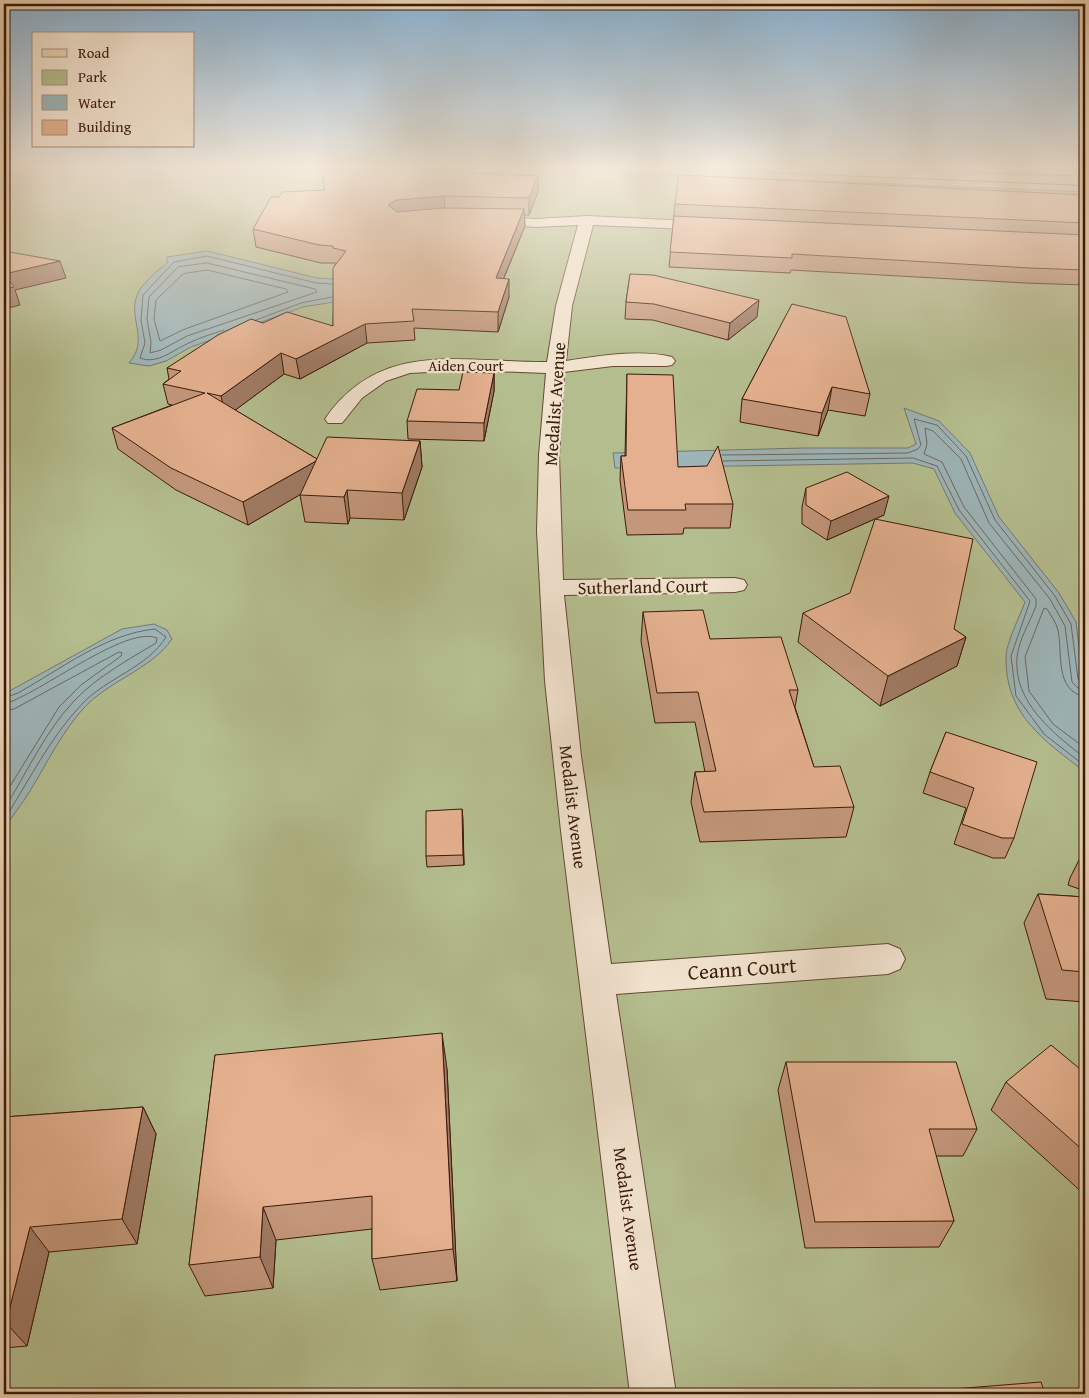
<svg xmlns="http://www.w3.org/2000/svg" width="1089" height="1398" font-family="'Gentium Book Plus',serif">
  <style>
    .green { fill: #b4bd8e; stroke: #786c4c }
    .water { fill: #9db5b8; stroke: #767772 }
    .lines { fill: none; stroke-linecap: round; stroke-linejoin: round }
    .shore { stroke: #6c6860; stroke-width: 1 }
    .street-casing { stroke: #664934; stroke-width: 2 }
    .primary-casing { stroke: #3b1b09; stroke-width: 2 }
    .street { fill: #f1e2ce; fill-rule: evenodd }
    .primary { fill: #e9d2b3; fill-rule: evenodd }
    .wall { fill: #c4977b; stroke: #3b1b09 }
    .shaded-wall { fill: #a07b64; stroke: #3b1b09 }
    .building { fill: #e4b08f; stroke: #3b1b09 }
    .labels { text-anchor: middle; stroke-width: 4.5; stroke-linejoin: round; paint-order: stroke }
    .far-street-label { font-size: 15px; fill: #3b1b09; stroke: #f1e2ce }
    .street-label { font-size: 18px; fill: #3b1b09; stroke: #f1e2ce }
    .near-street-label { font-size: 21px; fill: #3b1b09; stroke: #f1e2ce }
  </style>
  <rect width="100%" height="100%" fill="#e9d2b3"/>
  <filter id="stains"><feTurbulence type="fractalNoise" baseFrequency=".004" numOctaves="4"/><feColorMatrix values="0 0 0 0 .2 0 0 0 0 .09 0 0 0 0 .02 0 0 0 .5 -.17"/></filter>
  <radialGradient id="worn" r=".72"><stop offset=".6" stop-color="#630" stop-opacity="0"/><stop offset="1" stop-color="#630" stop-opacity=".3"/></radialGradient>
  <polygon class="green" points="4,168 510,168 1085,192 1085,1394 4,1394"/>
  <g class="water">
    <path d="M207,251L317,278L397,283L365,297L303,307L191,347L166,361L149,366L129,363C151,338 125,317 139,291C146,280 157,271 167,263V257Z"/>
    <path d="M904,408L939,421L970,453L999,517L1059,593L1076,622L1083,679L1085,682V772C1044,740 1005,715 1006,657C1006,643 1020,616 1025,602L955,513L934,469L913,463L615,468L613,453L804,448H908L916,444Z"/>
    <path d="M154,624L167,630L172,639C151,670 107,681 82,710C61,734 47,763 30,791C22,804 12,816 4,829V694L122,629Z"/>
  </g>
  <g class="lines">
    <g class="shore">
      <polygon points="207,263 315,289 317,292 187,336 161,350 150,353 151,342 147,319 149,297 178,267"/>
      <polygon points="207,270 286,289 288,292 185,329 160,341 154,319 156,300 183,274"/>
      <polyline points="256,320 301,303 332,297"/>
      <path d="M224,330C213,334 201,337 191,342C174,349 158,365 140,358L145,343L141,320L143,295L174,262L207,256L316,283L332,284"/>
      <polyline points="722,455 908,453 918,449 921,445 914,419 937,425 966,456 995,520 1055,596 1071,624 1078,679 1085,684"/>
      <polyline points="723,461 913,458 937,466 959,510 1030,601 1011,656 1016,696 1044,734 1085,766"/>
      <path d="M1085,690L1078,688L1072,682L1065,626L1050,599L989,523L961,459L933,431L925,428L927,444L924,454L942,462L964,507L1036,599V606C1030,622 1019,639 1017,657C1013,702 1053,733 1085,758"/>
      <path d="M1085,697C1054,690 1063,654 1058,630C1056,622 1051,616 1047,609L1044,608L1025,657L1029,691L1053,724L1085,748"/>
      <path d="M4,698L18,693C61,669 105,634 155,629L166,637C148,667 107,678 83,703C50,737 29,781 4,820"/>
      <path d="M4,704C40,694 125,625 157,638L156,643C128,660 98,676 75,700C45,731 27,773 4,809"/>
      <polyline points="4,711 14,709 119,652 122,653 121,656 81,685 59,707 4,796"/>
    </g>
    <g class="street-casing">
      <path id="street" d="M487,216L536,219L587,216L711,222L718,226L711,230L593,225L572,306L566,361C600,356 639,349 672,357L675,361L672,365L666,366H613L564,372L559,455L563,580L735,578L744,580L747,585L744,590L735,592L564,595L581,756L611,964L888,944L900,949L905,959L900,969L888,974L616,994L676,1394H630L561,831L545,681L537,531L539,455L546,373L465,370L410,373L386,381L362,398L342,423H328L325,419C381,338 463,363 547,362L556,306L578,225L536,227L482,223L480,220Z"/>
    </g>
    <g class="primary-casing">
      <polygon id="primary" points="760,168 855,168 1085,177 1085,185 766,172"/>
    </g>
    <use href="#street" class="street"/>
    <use href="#primary" class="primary"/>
  </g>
  <g class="wall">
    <polygon points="347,168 472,168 472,173 538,176 538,192 529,215 524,215 525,226 504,278 509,297 498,332 414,328 415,340 367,343 300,379 284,374 235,410 317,459 420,441 422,467 404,520 350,518 348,524 305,522 300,495 301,494 248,525 176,490 118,449 112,428 172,405 168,404 163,384 169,379 167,368 263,323 333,326 335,263 321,263 256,247 253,229 279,197 324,190 347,170"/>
    <polygon points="1085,195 1085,285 1025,283 791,270 790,273 669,267 675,204"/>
    <polygon points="630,274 757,317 728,340 653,320 625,319 626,302"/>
    <polygon points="792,304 870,394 865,416 828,410 818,436 740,422 742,399"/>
    <polygon points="494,373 494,391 484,441 408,439 407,421 459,390"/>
    <polygon points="627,374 678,467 733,504 730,528 684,528 683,534 627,535 620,480 621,456 625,456"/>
    <polygon points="806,488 884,515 827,540 802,524 802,507"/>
    <polygon points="643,612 710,639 798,690 795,707 814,767 854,807 846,837 700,842 691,802 695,772 705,772 695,722 655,723 641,641"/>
    <polygon points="803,613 954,629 966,637 957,666 880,706 798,642"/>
    <polygon points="946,732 1014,838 1005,858 993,858 954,844 966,808 923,793 930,772"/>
    <polygon points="462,809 464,865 427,867 426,856"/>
    <polygon points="1085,848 1085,891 1068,885 1070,878"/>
    <polygon points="1038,894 1085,897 1085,1002 1046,999 1024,923"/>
    <polygon points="215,1055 447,1069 457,1281 380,1290 372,1259 372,1229 276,1240 273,1288 205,1296 189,1265"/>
    <polygon points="786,1062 977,1129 963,1156 936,1156 954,1221 939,1247 805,1248 778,1090"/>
    <polygon points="1085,1073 1085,1195 991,1110 1006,1082"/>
    <polygon points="143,1107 156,1134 137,1244 49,1252 27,1346 4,1348 4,1117"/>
  </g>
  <g class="shaded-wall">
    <polygon points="469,168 472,168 472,180 466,173"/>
    <polygon points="538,176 538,192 529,215 529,198"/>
    <polygon points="444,196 445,213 398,217 388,205 396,200"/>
    <polygon points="524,209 525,226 496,297 496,278"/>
    <polygon points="60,261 66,278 15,290 20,305 4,309 4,274"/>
    <polygon points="509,279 509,297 498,332 498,312"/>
    <polygon points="759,300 757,317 728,340 730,323"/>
    <polygon points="365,324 367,343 300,379 296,359"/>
    <polygon points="281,353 284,374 226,417 221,396"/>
    <polygon points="494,373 494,391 484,441 484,423"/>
    <polygon points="832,387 828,410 818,436 822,413"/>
    <polygon points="420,441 422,467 404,520 402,493"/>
    <polygon points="318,460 322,482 248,525 243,502"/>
    <polygon points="347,490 350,518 348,524 344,497"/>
    <polygon points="889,496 884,515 827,540 831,521"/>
    <polygon points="966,637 957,666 880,706 888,676"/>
    <polygon points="462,809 463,819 464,865 463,855"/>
    <polygon points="442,1033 447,1069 457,1281 453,1249"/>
    <polygon points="143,1107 156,1134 137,1244 122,1219"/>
    <polygon points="263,1207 276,1240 273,1288 260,1257"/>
    <polygon points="30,1227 49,1252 27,1346 6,1323"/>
  </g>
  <g class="building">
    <polygon points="348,168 469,168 466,173 538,176 529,198 444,196 396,200 388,205 397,212 444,208 524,209 496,278 509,279 498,312 412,309 414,321 365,324 296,359 281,353 221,396 207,393 317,459 316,461 243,502 171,468 112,428 205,393 163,384 181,371 167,368 218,335 251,319 263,323 287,312 333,326 333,268 346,251 333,248 333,246 319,245 253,229 271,197 279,197 282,192 325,190 322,171 348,169"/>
    <polygon points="679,175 1085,195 1085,223 675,204"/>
    <polygon points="674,216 1085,235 1085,270 1030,268 792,254 792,258 670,252"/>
    <polygon points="4,251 60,261 4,274"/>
    <polygon points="4,274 14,287 4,289"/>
    <polygon points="630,274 653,275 759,300 730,323 654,304 626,302"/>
    <polygon points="792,304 846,317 870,394 832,387 822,413 742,399"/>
    <polygon points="463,372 494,373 484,423 407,421 417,389 459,390"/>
    <polygon points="627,374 673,375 678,467 707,466 718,446 733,504 685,504 686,510 628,510 621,456 626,456"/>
    <polygon points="327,437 420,441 402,493 347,490 344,497 300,495"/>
    <polygon points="847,472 889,496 831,521 806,505 806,488"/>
    <polygon points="875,519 973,539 954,629 966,637 888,676 803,613 850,593"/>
    <polygon points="703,610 710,639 781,637 798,690 789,690 814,767 840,766 854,807 704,812 695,772 716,771 698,692 657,693 643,612"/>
    <polygon points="946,732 1037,762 1014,838 1002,838 962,824 974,788 930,772"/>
    <polygon points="462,809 463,855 426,856 426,811"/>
    <polygon points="1085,848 1085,857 1083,856"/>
    <polygon points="1038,894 1085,897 1085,972 1062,970"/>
    <polygon points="442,1033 453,1249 372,1259 372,1196 263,1207 260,1257 189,1265 215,1055"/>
    <polygon points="1051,1045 1085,1073 1085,1152 1006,1082"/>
    <polygon points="786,1062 956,1062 977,1129 929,1129 954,1221 815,1222"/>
    <polygon points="143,1107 122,1219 30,1227 6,1323 4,1323 4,1117"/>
    <polygon points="1041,1382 1045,1394 891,1394"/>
  </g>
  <linearGradient id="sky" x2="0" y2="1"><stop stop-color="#8ab4d5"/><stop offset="0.46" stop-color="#f5ebdd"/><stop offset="1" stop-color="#f5ebdd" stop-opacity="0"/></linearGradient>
  <rect width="1089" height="363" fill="url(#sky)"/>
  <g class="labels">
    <g class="far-street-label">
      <text x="466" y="371">Aiden Court</text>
    </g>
    <g class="street-label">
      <text transform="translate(555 404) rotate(-86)" y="6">Medalist Avenue</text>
      <text transform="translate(643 587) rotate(-1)" y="6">Sutherland Court</text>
      <text transform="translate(573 807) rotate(83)" y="6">Medalist Avenue</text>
      <text transform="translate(628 1209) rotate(82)" y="6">Medalist Avenue</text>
    </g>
    <g class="near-street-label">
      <text transform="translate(742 969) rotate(-4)" y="7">Ceann Court</text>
    </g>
  </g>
  <rect width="1089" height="1398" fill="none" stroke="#e9d2b3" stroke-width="20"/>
  <rect x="5" y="5" width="1079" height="1388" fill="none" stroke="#3b1b09" stroke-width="2.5"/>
  <rect x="10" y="10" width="1069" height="1378" fill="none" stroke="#3b1b09"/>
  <rect x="32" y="32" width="162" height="115" fill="#f1e2ce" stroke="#a8927f"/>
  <rect x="42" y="49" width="25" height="8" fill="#e9d2b3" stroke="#a8927f"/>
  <text x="78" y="58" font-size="15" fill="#3b1b09">Road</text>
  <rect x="42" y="70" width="25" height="15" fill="#b4bd8e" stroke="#a8927f"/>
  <text x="78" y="82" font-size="15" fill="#3b1b09">Park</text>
  <rect x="42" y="95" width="25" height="15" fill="#9db5b8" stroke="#a8927f"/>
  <text x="78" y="108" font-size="15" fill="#3b1b09">Water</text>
  <rect x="42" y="120" width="25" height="15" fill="#e4b08f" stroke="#a8927f"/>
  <text x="78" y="132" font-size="15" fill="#3b1b09">Building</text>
  <rect width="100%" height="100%" filter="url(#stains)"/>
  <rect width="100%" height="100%" fill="url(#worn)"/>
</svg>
